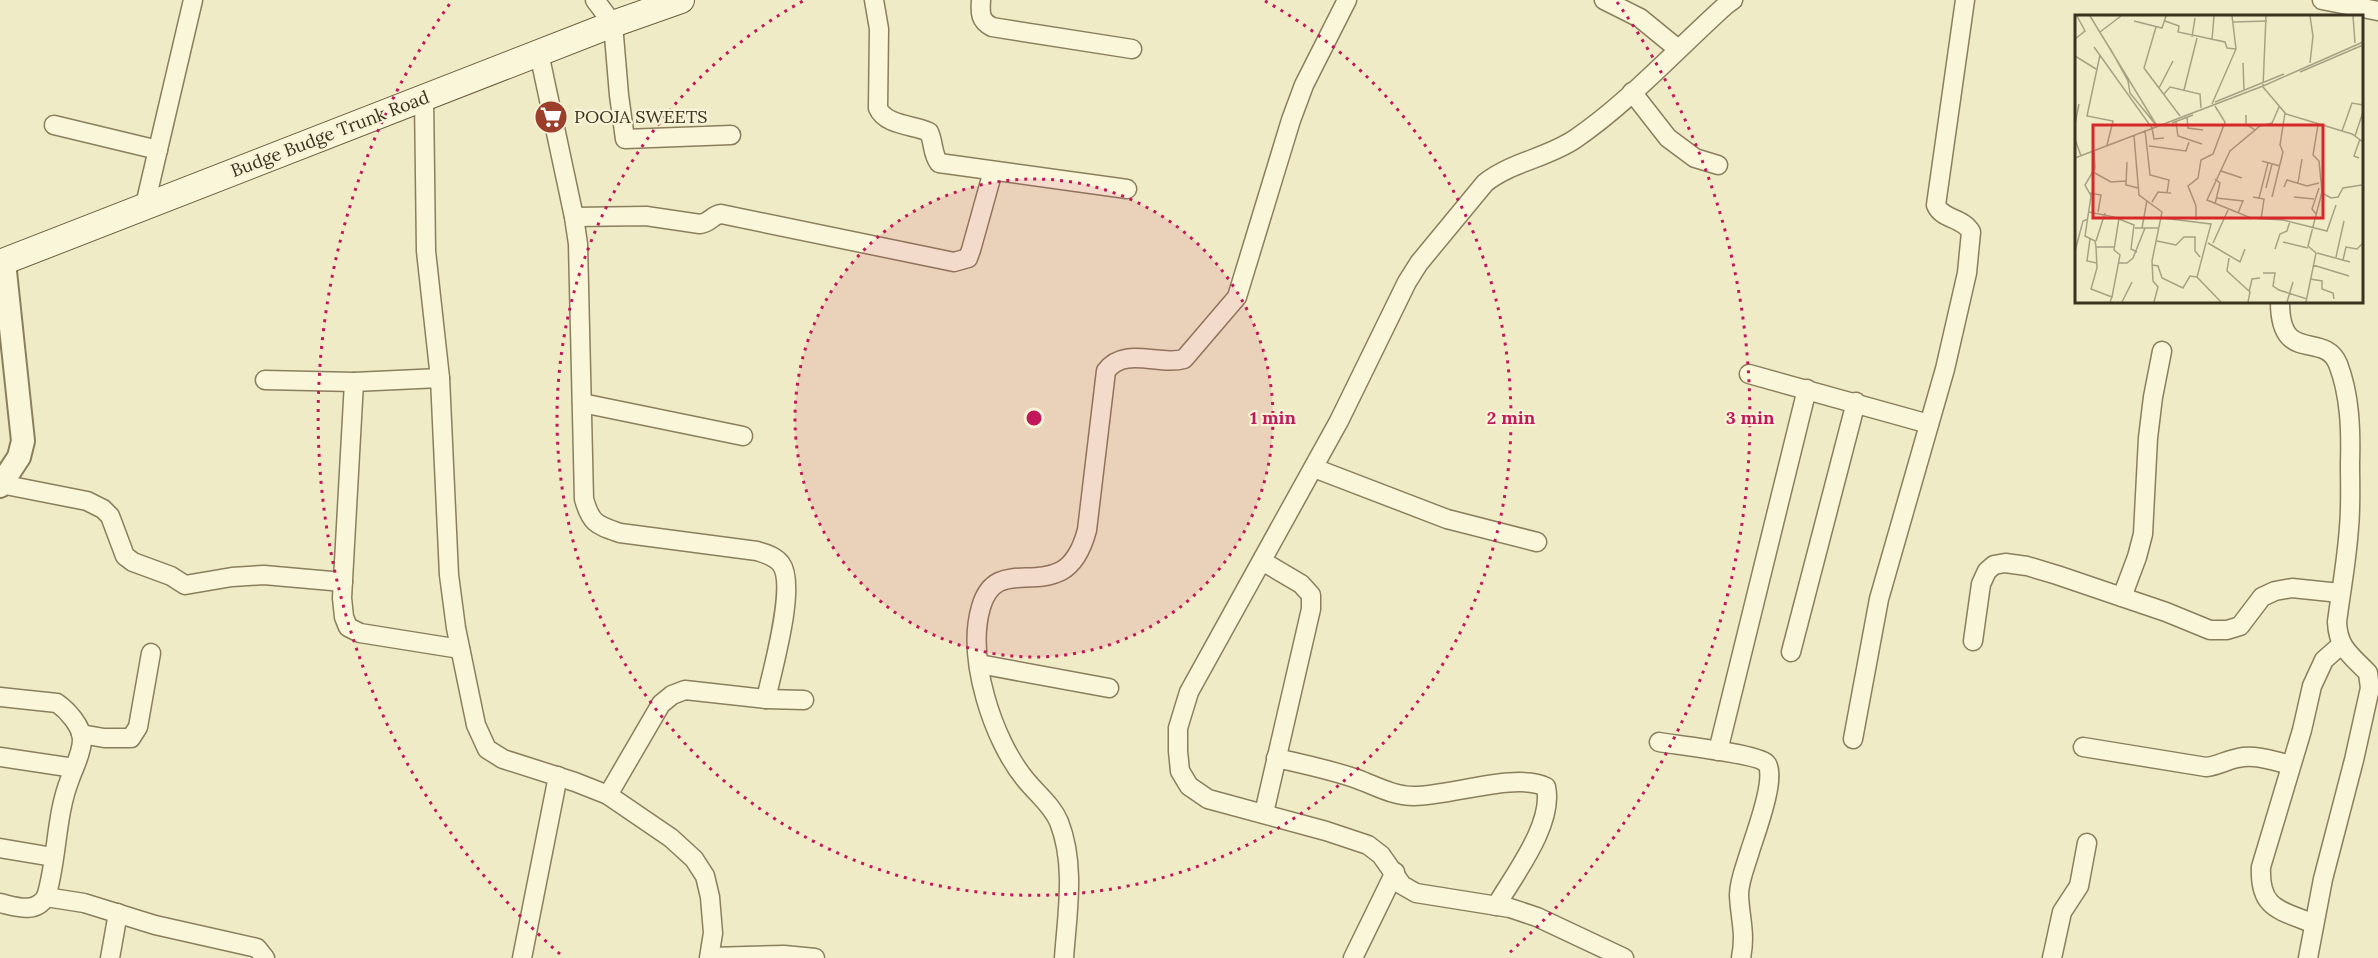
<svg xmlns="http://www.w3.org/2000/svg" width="2378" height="958" font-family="Lora,serif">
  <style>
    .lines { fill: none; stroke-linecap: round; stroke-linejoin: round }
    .minor-casing { stroke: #8b7e5c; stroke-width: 21 }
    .tertiary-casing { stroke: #8b7e5c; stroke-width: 26 }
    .secondary-casing { stroke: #6d5f3f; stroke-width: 28 }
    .minor { stroke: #f9f6da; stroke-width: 18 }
    .tertiary { stroke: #f9f6da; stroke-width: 22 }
    .secondary { stroke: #f9f6da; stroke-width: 26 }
    .ring { fill: none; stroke: #c2185b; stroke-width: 3; stroke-dasharray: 3 6 }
    .labels { text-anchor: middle; stroke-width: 4.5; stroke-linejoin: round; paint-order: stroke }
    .poi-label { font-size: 18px; fill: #3b321f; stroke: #f6f3d6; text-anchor: start }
    .street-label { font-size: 18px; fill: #3b321f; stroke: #f6f3d6 }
    .inset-road { fill: none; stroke: #a7a184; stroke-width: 1.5 }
    .view { fill: #d62828; fill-opacity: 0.15; stroke: #d62828; stroke-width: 3 }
    .inset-edge { fill: none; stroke: #3b321f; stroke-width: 3 }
    .centre { fill: #c2185b; stroke: #f6f3d6; stroke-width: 3 }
    .ring-label { font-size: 18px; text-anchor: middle; font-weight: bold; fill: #c2185b; stroke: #f6f3d6; stroke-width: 4.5; stroke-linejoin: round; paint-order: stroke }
  </style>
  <rect width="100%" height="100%" fill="#efebc7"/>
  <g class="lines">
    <g class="minor-casing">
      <g id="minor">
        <polyline points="595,0 613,24 619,95 625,139 731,135"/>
        <path d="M874,0L879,29L878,108C885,125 913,125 929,132C934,143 932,154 939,163L1127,189"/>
        <path d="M981,0C980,13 980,21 992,27L1132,49"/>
        <polyline points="1604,0 1640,18 1678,49"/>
        <polyline points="2322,0 2378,11"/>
        <path d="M539,53L574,217L578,244L584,499C591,524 597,525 620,533L757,551C766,554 775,556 781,564C797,585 772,671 766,699"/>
        <polyline points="1632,92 1668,138 1695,158 1718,165"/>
        <polyline points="424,97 426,251 440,378 449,575 456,628 476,725 487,749 503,759 575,782 608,795 671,838 694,859 705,876 710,897 713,933 709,958"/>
        <polyline points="54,125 158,150"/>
        <polyline points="145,205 193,0"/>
        <path d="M574,217L646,216L700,224C710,223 712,215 721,214L954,262L968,258L971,250L993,171"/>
        <path d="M2280,302C2280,366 2324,330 2338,364C2350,395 2351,430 2350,463C2350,484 2351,506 2349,527C2347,559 2341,591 2337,622C2338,648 2351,655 2368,673L2370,688L2354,760L2323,879L2308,958"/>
        <polyline points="1749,374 1929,424"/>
        <polyline points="265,380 354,382 440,378"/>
        <polyline points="354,382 342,598 344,617 348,627 360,633 460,649"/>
        <polyline points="582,403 743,436"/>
        <polyline points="1314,468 1447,519 1537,542"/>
        <polyline points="1,484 87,501 103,509 110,516 125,556 133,562 171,576 185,585 232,577 264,575 343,582"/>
        <polyline points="1262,561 1301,584 1311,595 1311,609 1264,813"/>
        <polyline points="2122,597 2137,557 2143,534 2148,438 2153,397 2162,351"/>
        <polyline points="1973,641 1981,584 1987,571 1994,565 2005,563 2027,566 2057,575 2166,612 2210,630 2227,630 2240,626 2262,597 2275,591 2292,588 2340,593"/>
        <polyline points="1791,652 1856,402"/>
        <polyline points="979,664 1109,688"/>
        <path d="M0,697L57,703C67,710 82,726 82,740C82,753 74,767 70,779C55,817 58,858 46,897"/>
        <polyline points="81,734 104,738 131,738 138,727 151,653"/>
        <path d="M1853,739L1879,599L1945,369L1967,273L1971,232C1963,217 1942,220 1936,205L1965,0"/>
        <path d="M1659,742C1677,745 1757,754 1766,763C1778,774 1755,835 1750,851C1746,865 1739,880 1739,895C1740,919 1746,933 1741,958"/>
        <path d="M2083,747L2206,767C2217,766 2227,760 2238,758C2255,754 2274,761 2291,765"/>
        <polyline points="1718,751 1807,389"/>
        <polyline points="0,757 74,768"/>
        <path d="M1276,758C1304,764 1331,770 1357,779C1376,786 1393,796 1414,796C1450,796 1517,772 1546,787C1554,824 1514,875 1496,906"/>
        <polyline points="608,795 661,704 672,695 685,690 766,699 804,700"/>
        <polyline points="0,848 53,857"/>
        <path d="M0,903C17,907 35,914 46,897L84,903L155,925L257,948L265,958"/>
        <path d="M2314,924C2281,910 2259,910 2261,867L2302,730L2312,686L2324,660L2341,645"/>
        <polyline points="710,957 784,955 815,958"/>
        <polyline points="110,958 118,913"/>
        <polyline points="522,958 558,776"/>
        <path d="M1064,958C1067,914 1076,865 1059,822C1052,805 1036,793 1025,779C993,740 966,658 981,607C994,562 1030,587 1061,571C1076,563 1083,545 1087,530L1106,371C1124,346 1159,366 1184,359L1237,297L1291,120L1304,85L1347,0"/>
        <polyline points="1353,958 1395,872"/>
        <path d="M1624,958L1537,917L1510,908L1416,893L1402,885L1381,855L1368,845L1326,831L1208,799L1189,786L1180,771L1178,751V728L1189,692L1339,421L1407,282L1419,263L1485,183C1511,162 1547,158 1575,139C1628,103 1678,48 1726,5L1733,0"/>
        <polyline points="2052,958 2062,912 2079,886 2087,843"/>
      </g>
    </g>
    <g class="tertiary-casing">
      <polyline id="tertiary" points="0,486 19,457 23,441 4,262"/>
    </g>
    <g class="secondary-casing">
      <polyline id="secondary" points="0,263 613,24 681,0"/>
    </g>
    <use href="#minor" class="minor"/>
    <use href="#tertiary" class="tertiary"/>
    <use href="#secondary" class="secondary"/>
  </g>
  <circle cx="1034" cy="418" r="239" fill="#c2185b" fill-opacity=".12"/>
  <g class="ring">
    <circle cx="1034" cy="418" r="239"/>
    <path d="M1265 1A477 477 0 1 1 803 1"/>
    <path d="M560 954A716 716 0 0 1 451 2M1617 2A716 716 0 0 1 1508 954"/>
  </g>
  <defs>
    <g id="supermarket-disc" transform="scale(1.725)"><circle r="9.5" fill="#9b3f2b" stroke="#f6f3d6"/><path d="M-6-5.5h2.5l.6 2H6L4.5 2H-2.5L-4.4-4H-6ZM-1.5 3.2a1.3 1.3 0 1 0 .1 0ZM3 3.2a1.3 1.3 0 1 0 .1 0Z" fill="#fff"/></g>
  </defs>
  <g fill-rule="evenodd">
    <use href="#supermarket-disc" x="551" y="117"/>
  </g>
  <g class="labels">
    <g class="poi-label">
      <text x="574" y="123">POOJA SWEETS</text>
    </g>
    <g class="street-label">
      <text transform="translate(330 134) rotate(-21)" y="6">Budge Budge Trunk Road</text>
    </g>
  </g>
  <g transform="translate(2075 15)">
    <rect width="288" height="288" fill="#efebc7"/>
    <path class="inset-road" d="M15,1L82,111M191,1L188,72L211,99L277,119L288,127M235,1L238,21L235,48M278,1L280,28M59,6L87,13L91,1M90,6L104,11L103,17L150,27L152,33L161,34M158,7L192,6M81,12L69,53L105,101M25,17L46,1M117,22L120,3M0,24L10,16L2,1M137,25L139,1M19,32L77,113L79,124L89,123M35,33L53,66L55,78L81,110M25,40L12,101L38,106L32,130M0,41L21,54M168,48L169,75M225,57L288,30M84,73L98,46M109,75L122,23M89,79L95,72L125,79L126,93M140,87L209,59M137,89L161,34L157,1M204,92L197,108L185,111L155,136L132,185L176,203L208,205L252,216L261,190M171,100V109L180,115M112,103L113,113L128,115M101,107L103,121L127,129M97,108L118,100M0,109L4,89M70,115L75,160L94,165L92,178M267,116L277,88L288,90M59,121L64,180L87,197L77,246L78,266L83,272L79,287M280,121L288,97M0,124L6,141M74,131L111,136L114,127M19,136L20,153L10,170L16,181L10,221L20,226L21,232L22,253L16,274L37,282L35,287M0,143L188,71L288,27M284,143L279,141L285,124M187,146L205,151M52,147L51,170L63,173M146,156L167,163M18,157L36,167L51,166M140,164L145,168L140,189M223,168L227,144M209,172L212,165L232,171L244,168M191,173L197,149M15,178L26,180L23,197M247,178L256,183L263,182L268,173L287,170M178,182L189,184L186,205M197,182L208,137L205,130L210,98M219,182L239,184M141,183L168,186L163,198M184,183L193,148M77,187L83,177L96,178M14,197L44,203L39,235L45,240L37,282M241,199L237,194L244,173M87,203L136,209L122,262L146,287M44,204L59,210L56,234L62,237M121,205V191L113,171L123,163L126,145L138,139L150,107L140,91M60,213H83M67,213L72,185M15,224L12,246L22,248M21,226L30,198M82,226L101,230L109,222H120V236L125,242M208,227L233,233M133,228L165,247L170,234M138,228L153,195M21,232H40M200,234L205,219L212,216L215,206M0,236L8,206L13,204M242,238L275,247M261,242L269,206M154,243L152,256L175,277L173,287M268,245L271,232L282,234L288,228M43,248H52L58,243L70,213M77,250L83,251L87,263L108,273L115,261L122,262M238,250L274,261M188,258H200L198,271L204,275L232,284M235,264L247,266V274L258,278L259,284M174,277L177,264L185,263M47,287L57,267M212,287L218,267M231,287L241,238L233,231L247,177L244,146L238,140L243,110"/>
    <path class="view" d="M18,110H248V203H18Z"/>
    <rect width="288" height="288" class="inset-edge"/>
  </g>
  <circle cx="1034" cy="418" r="9" class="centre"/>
  <g class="ring-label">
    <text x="1273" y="424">1 min</text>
    <text x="1511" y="424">2 min</text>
    <text x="1750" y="424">3 min</text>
  </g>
</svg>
